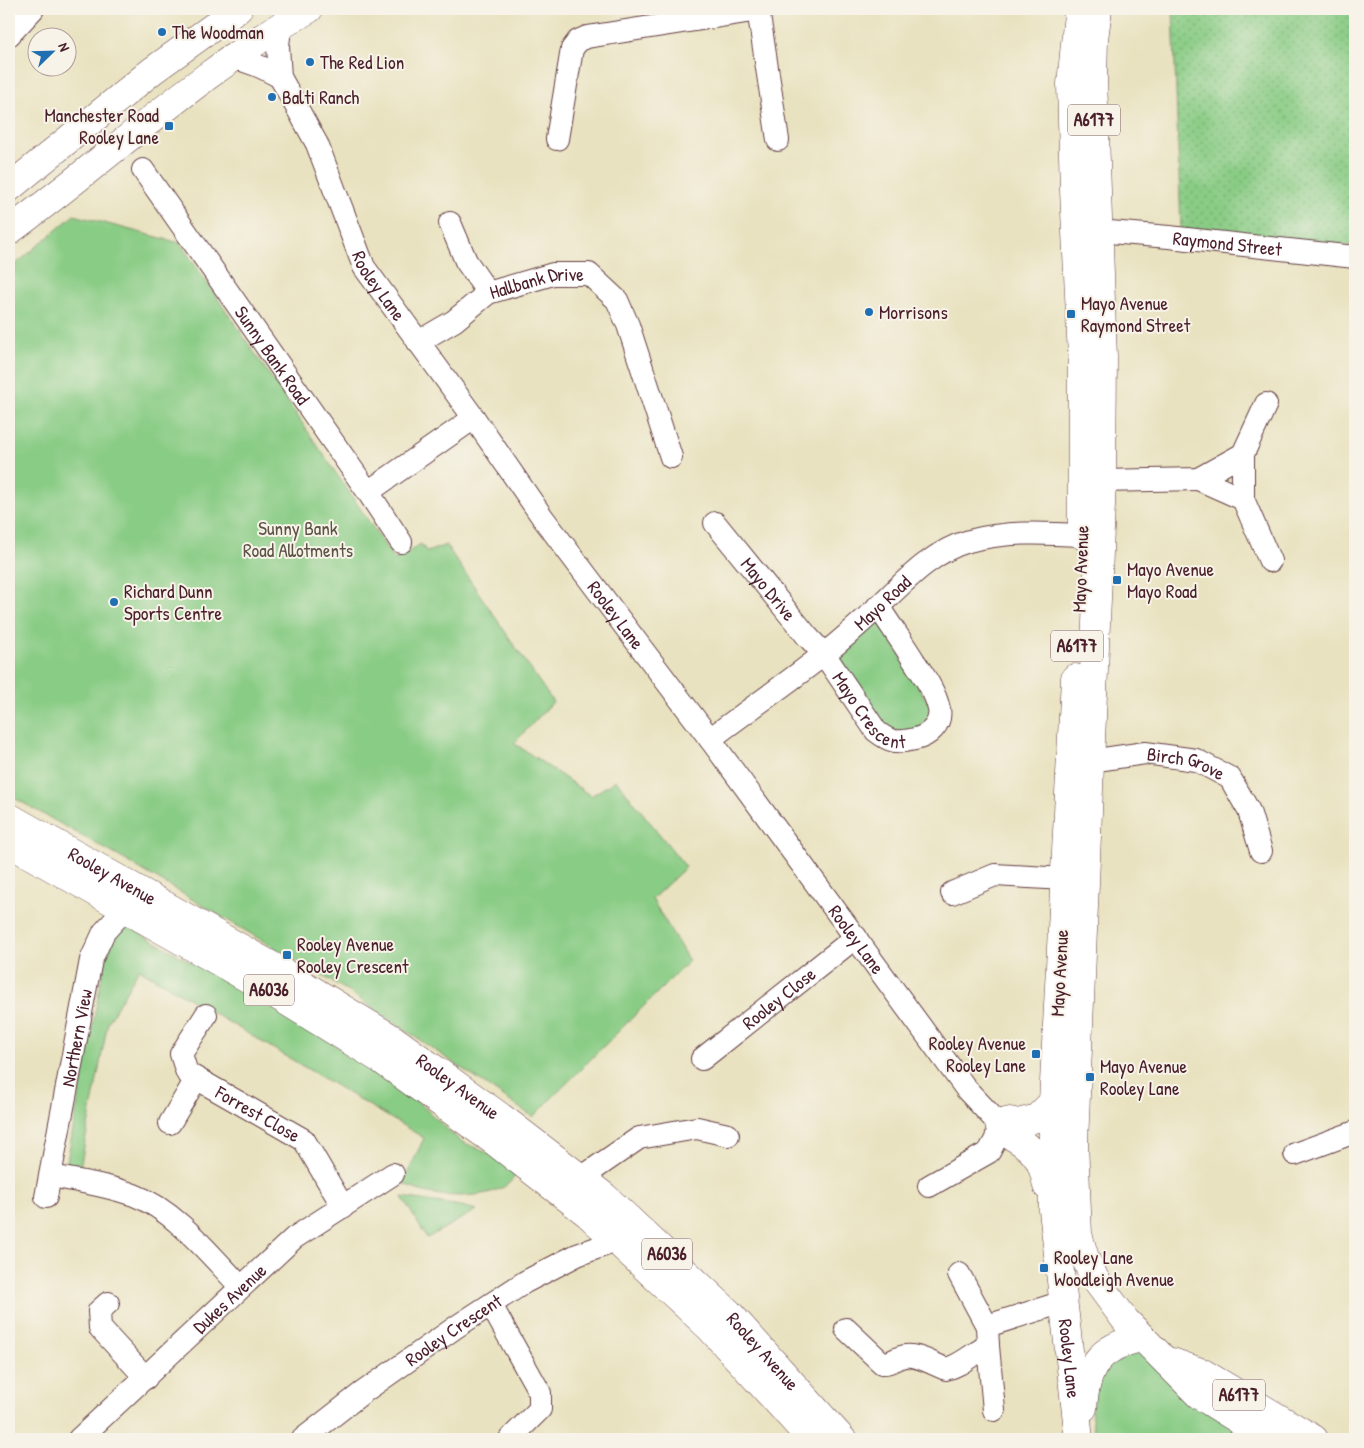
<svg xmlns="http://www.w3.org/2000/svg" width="1364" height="1448" font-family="'Patrick Hand',sans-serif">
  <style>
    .green { fill: #89cc85; stroke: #6a7658 }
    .park { fill: url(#park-dots); stroke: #6a7658 }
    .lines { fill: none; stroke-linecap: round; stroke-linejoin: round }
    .minor-casing { stroke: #623c41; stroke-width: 24 }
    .major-casing { stroke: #623c41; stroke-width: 29 }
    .highway-casing { stroke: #623c41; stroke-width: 29 }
    .minor { stroke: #fff; stroke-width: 22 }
    .major { stroke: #fff; stroke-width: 28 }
    .highway { stroke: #fff; stroke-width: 28 }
    .poi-dot { fill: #1f6fb2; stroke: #f7f3e8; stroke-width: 2 }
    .labels { text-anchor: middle; stroke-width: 4; stroke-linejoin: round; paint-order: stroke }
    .shield { fill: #f7f3e8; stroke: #7e5f64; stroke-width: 1 }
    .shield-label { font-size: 18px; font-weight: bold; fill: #4a1f2b }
    .poi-label { font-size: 19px; fill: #4a1f2b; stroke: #f7f3e8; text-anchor: start }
    .street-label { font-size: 19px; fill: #4a1f2b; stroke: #f7f3e8 }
    .park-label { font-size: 19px; fill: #5d5346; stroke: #f7f3e8 }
  </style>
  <defs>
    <pattern id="park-dots" width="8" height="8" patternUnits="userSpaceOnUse" patternTransform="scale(1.25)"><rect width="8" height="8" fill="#89cc85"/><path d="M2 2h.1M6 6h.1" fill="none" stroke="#72a56d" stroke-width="1.8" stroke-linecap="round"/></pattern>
  </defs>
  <rect width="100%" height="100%" fill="#f7f3e8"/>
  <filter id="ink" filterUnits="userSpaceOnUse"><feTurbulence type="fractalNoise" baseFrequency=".02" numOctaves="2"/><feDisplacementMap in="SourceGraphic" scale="10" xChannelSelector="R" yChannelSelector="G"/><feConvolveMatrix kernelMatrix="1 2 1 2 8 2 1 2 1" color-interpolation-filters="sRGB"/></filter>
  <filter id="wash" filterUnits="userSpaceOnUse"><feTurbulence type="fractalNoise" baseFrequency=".0096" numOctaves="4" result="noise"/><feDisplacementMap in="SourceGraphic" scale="20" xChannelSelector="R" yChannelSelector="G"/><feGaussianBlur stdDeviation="1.12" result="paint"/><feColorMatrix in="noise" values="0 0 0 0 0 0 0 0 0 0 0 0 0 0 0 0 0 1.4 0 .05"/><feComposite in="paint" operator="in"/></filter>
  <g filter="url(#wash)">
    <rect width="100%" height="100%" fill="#e9e2c0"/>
    <g class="green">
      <polygon points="74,215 180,243 395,560 421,544 427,552 446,545 553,702 514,743 591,796 616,780 686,867 652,899 689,961 533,1117 348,991 127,861 9,795 9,270"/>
      <polygon points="875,622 881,623 933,711 917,731 885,731 839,656"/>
      <path d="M124,928H131L320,1035L417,1101L460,1141L492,1155L516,1175C513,1178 511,1182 508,1184C487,1201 425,1199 403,1183L424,1138L139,969L108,1022L79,1173L69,1166L67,1161L105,960L116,936Z"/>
      <polygon points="402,1197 461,1206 477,1210 427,1238"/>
      <polygon points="1137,1351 1257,1439 1095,1439 1091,1410 1102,1368"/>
    </g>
    <polygon class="park" points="1173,9 1355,9 1355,246 1181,230"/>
  </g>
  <g filter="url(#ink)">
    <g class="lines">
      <g class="minor-casing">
        <g id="minor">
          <polyline points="758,9 778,140"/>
          <path id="s1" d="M280,27L278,46L280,77L317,144L364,267L474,418L543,518L710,739L967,1090L999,1124L996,1139L989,1152L929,1186"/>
          <polyline points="9,35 33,9"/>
          <path d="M232,58C250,61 264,68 280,77"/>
          <polyline points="557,139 572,49 578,41 587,37 759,10"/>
          <path id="s2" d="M143,170L368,492L401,542"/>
          <polyline points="450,223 466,261 488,293"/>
          <path id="s3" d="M1098,231L1169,237L1355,257"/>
          <path id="s4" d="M418,342L454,321L488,293L553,274H589L617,300L628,325L671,457"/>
          <polyline points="1243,454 1243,499"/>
          <polyline points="1198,479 1243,499 1270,561"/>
          <polyline points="1102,481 1198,479 1243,454 1266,404"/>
          <polyline points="368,492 474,418"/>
          <path id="s5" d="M715,523L807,636L824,654L876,731C891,743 897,743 915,739C929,736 942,724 939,709C935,691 924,676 914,661C903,643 890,625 878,606"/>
          <path id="s6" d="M710,739C747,711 786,684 823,655C842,640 862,622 880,605C906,580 933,551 969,541C1005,531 1045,533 1082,535"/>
          <path id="s7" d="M1090,761L1145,753L1196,760L1230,778L1249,811L1261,851"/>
          <polyline points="952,893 995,875 1065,879"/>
          <path id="s8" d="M206,1015L181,1054L187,1073L304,1140L343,1207"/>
          <path id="s9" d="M702,1059L856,937"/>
          <polyline points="170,1123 196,1079"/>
          <polyline points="1295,1154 1355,1132"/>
          <path d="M51,1176C78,1181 107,1185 134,1195C176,1211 210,1255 241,1287"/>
          <polyline points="581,1178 639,1138 697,1128 728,1135"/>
          <path id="s10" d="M46,1197L91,960L104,932L125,909"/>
          <polyline points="959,1274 987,1326"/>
          <polyline points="108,1303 99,1311 100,1328 146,1378"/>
          <polyline points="491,1305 540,1393 540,1409 510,1439"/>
          <path d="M846,1329L882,1363C890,1364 894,1359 901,1357C915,1352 932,1364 946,1369C961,1366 974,1352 988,1346L987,1326L1063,1302"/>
          <polyline points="988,1346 994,1410"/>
          <path id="s11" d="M79,1439L294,1238L393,1174"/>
          <path id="s12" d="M303,1439L362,1393L456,1327L525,1282L577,1255L616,1241"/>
        </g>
      </g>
      <g class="major-casing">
        <g id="major">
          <polyline points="1098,9 1094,39 1093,79 1103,358 1102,481 1074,1143 1078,1234 1085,1258 1095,1279 1126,1321 1199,1395 1269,1439"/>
          <polyline points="1078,14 1071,84 1074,190 1082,357 1082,535"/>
          <polyline points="9,188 152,71 238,9"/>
          <path d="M9,231C109,158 200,71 309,9"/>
          <path id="s13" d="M1075,678L1053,1102V1210L1079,1439"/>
          <path d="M1047,1186C1043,1165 1039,1154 1020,1141C1009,1134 1007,1135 999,1124L1010,1121L1018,1123L1037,1118L1053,1102"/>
          <polyline points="1172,1362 1203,1373 1314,1439"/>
          <path d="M1083,1408C1086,1366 1099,1347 1141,1338"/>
        </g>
      </g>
      <g class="highway-casing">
        <g id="highway">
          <path id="s14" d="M9,817L274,967L393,1039L509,1123L604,1196L729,1313L842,1439"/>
          <polyline points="9,843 265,988 380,1059 495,1142 588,1214 711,1329 811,1439"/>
        </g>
      </g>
      <use href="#minor" class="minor"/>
      <use href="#major" class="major"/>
      <use href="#highway" class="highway"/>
    </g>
  </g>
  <g class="poi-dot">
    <circle cx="162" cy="32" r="5"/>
    <circle cx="310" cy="62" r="5"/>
    <circle cx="272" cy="97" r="5"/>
    <rect x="164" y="121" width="10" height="10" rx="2.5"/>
    <circle cx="869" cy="312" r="5"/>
    <rect x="1066" y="309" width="10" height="10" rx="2.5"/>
    <rect x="1112" y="575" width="10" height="10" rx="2.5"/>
    <circle cx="114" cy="602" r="5"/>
    <rect x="282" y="950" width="10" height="10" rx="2.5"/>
    <rect x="1031" y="1049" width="10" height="10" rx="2.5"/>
    <rect x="1085" y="1072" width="10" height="10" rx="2.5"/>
    <rect x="1039" y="1263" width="10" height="10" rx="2.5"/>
  </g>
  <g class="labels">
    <g class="shield">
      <rect x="1068" y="104.5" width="52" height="31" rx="4"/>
      <rect x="1051" y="630.5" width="52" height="31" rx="4"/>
      <rect x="244" y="974.5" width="50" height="31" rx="4"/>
      <rect x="642" y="1238.5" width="50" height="31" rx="4"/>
      <rect x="1213" y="1379.5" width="52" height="31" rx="4"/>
    </g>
    <g class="shield-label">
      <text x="1094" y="126">A6177</text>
      <text x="1077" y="652">A6177</text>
      <text x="269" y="996">A6036</text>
      <text x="667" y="1260">A6036</text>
      <text x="1239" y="1401">A6177</text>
    </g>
    <g class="poi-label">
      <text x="172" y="39">The Woodman</text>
      <text x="320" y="69">The Red Lion</text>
      <text x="282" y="104">Balti Ranch</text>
      <text x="159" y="122" text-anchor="end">Manchester Road<tspan x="159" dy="22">Rooley Lane</tspan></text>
      <text x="1081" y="310">Mayo Avenue<tspan x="1081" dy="22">Raymond Street</tspan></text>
      <text x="879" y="319">Morrisons</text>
      <text x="1127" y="576">Mayo Avenue<tspan x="1127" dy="22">Mayo Road</tspan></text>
      <text x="124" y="598">Richard Dunn<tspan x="124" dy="22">Sports Centre</tspan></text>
      <text x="297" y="951">Rooley Avenue<tspan x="297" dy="22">Rooley Crescent</tspan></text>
      <text x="1026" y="1050" text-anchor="end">Rooley Avenue<tspan x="1026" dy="22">Rooley Lane</tspan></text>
      <text x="1100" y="1073">Mayo Avenue<tspan x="1100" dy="22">Rooley Lane</tspan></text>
      <text x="1054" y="1264">Rooley Lane<tspan x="1054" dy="22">Woodleigh Avenue</tspan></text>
    </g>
    <g class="street-label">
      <text dy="7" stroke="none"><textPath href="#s3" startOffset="130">Raymond Street</textPath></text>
      <text dy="7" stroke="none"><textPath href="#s1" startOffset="282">Rooley Lane</textPath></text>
      <text dy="7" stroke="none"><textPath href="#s4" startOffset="136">Hallbank Drive</textPath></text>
      <text dy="7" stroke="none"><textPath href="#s2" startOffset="226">Sunny Bank Road</textPath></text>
      <text transform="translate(1080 569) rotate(-88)" y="7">Mayo Avenue</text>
      <text dy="7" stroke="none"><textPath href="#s5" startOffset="85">Mayo Drive</textPath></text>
      <text dy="7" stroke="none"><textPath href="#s6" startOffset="220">Mayo Road</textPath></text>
      <text dy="7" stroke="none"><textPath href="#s1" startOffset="688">Rooley Lane</textPath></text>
      <text dy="7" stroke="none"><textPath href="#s5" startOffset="245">Mayo Crescent</textPath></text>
      <text dy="7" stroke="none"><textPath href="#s7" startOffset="98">Birch Grove</textPath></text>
      <text dy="7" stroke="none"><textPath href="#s14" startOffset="119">Rooley Avenue</textPath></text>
      <text dy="7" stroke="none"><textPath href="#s1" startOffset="1092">Rooley Lane</textPath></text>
      <text transform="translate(1059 973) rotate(-87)" y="7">Mayo Avenue</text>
      <text dy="7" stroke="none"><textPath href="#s9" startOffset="98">Rooley Close</textPath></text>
      <text dy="7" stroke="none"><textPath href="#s10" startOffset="162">Northern View</textPath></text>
      <text dy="7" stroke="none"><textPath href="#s14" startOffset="524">Rooley Avenue</textPath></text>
      <text dy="7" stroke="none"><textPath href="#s8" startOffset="148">Forrest Close</textPath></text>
      <text dy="7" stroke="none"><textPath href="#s11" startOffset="206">Dukes Avenue</textPath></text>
      <text dy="7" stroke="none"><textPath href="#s12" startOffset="186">Rooley Crescent</textPath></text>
      <text dy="7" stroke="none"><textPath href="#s14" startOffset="929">Rooley Avenue</textPath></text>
      <text dy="7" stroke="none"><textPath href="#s13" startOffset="682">Rooley Lane</textPath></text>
    </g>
    <g class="park-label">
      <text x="298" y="535">Sunny Bank<tspan x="298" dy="22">Road Allotments</tspan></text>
    </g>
  </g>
  <rect width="1364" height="1448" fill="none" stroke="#f7f3e8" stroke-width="30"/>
  <g transform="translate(52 52) rotate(67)"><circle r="24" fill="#f7f3e8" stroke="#b29e9c"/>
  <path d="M0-4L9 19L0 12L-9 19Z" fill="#1f6fb2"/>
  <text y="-8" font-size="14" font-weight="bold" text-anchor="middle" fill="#4a1f2b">N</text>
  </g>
</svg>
